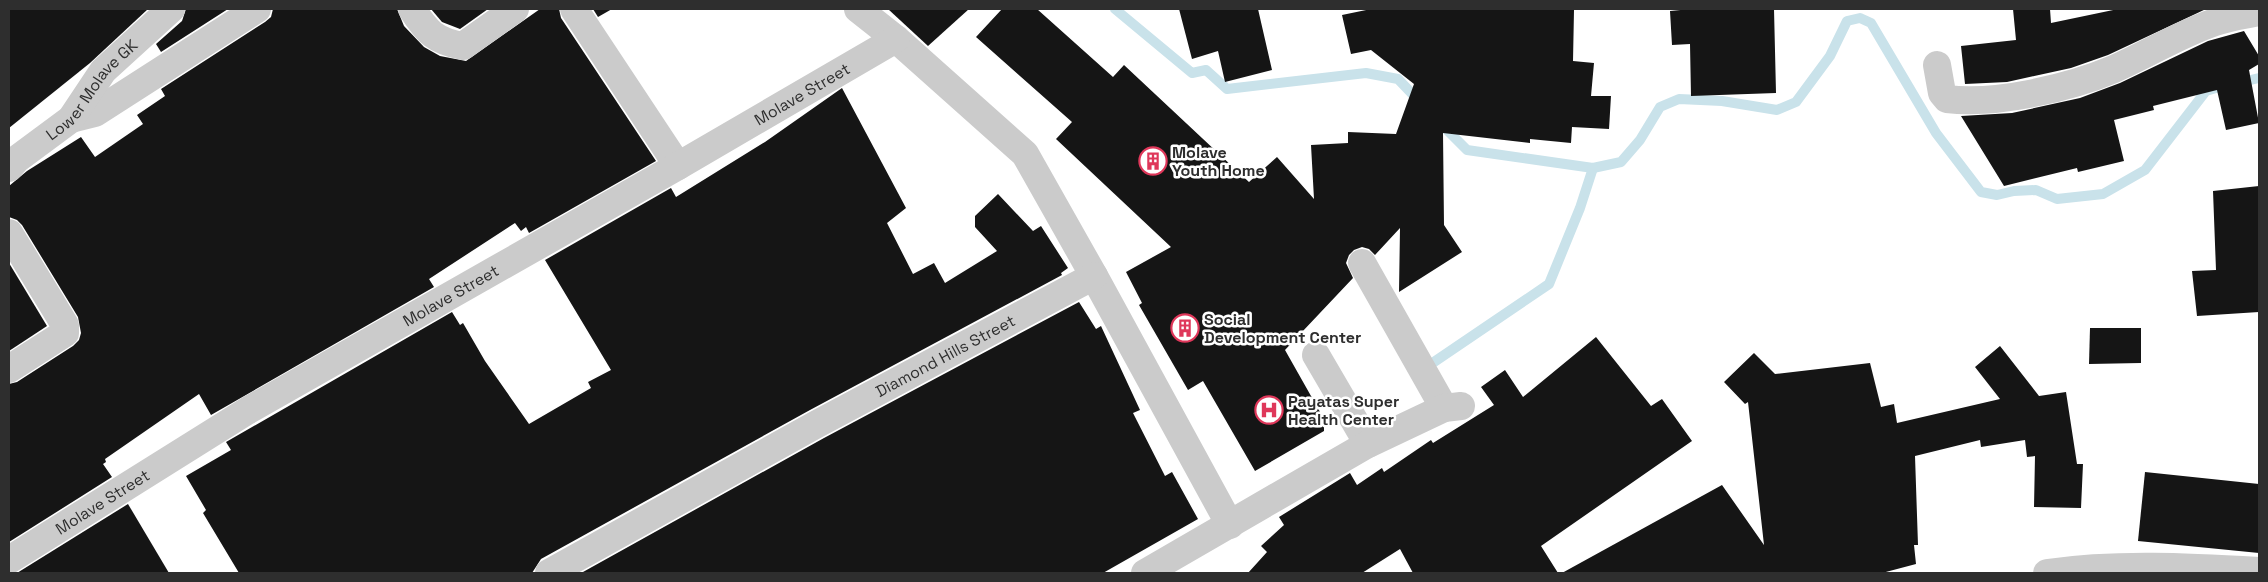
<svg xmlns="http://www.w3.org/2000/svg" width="2268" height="582" font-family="'Space Grotesk',sans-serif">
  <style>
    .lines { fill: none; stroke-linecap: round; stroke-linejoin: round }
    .stream { stroke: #c9e2ea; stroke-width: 10 }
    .building { fill: #151515 }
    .minor { stroke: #cbcbcb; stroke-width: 28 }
    .labels { text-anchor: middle; stroke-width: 5; stroke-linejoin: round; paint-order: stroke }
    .street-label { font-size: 16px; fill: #2e2e2e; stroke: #fff }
    .poi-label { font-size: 16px; font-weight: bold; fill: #2e2e2e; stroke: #fff; text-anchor: start }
  </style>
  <rect width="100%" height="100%" fill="#fff"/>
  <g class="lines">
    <g class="stream">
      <polyline points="1115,9 1192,73 1206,70 1227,89 1366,73 1398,79 1419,101"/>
      <polyline points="2238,83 2259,78"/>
      <polyline points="1441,124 1467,150 1593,168 1621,162 1640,140 1660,107 1679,99 1722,101 1777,110 1796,102 1830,56 1847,21 1860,18 1871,23 1936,133 1981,192 1997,195 2014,191 2036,190 2057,199 2103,194 2145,170 2206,91 2216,88"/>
      <polyline points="1434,362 1549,284 1580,208 1593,168"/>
    </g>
  </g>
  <g class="building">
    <polygon points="9,9 148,9 90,63 9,128"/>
    <polygon points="186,9 228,9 161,52 156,44 182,21"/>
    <polygon points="273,9 397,9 404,26 424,47 440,56 466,61 540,9 559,9 561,18 656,161 529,233 526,227 521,231 515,223 429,279 434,287 211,415 199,394 105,459 106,462 103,464 112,477 9,542 9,384 17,382 73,346 79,340 81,333 78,317 22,225 17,220 9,217 9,186 27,171 81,137 95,157 143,124 137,115 165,96 161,89 265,22 271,17"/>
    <polygon points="431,9 488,9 460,29 442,22"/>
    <polygon points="593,9 612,9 598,17"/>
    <polygon points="888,9 969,9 928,46"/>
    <polygon points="1002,9 1037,9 1113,77 1124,65 1249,182 1277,157 1314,199 1311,145 1348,143 1348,132 1396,134 1414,84 1371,50 1351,54 1342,15 1371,9 1574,10 1573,61 1594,63 1591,96 1611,96 1609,129 1572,127 1571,143 1530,139 1530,143 1443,133 1444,225 1462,252 1399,292 1400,228 1375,255 1369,249 1362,247 1354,250 1349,255 1346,263 1353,278 1285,350 1324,419 1324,431 1255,471 1203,381 1188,390 1139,305 1142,303 1126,272 1171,247 1056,139 1072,122 976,37"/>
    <polygon points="1179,9 1258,9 1272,70 1225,82 1218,51 1192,59"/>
    <polygon points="1691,9 1774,9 1776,93 1691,96 1690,44 1672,45 1670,11"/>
    <polygon points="2013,9 2050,9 2051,23 2118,9 2206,9 2108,55 2071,68 2007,82 1965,84 1961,46 2016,40"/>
    <polygon points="2244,31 2259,56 2259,64 2249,70 2259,123 2226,130 2217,90 2153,106 2154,110 2114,120 2124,161 2078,172 2077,168 2004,186 1961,116 2012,113 2080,98 2120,83 2208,41"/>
    <polygon points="842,88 906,208 887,223 913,274 934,263 945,283 997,251 975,227 975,216 998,194 1033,231 1041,226 1068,268 1061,273 1062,275 810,410 541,559 532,573 239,573 203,513 206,510 186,476 231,450 226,442 452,312 460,325 463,323 485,361 529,424 591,388 588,382 611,370 545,260 671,188 676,197 765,142"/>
    <polygon points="2259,186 2259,312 2197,316 2192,271 2216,270 2213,191"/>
    <polygon points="9,263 47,326 9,351"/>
    <polygon points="1079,302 1096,329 1101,326 1140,410 1133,413 1165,476 1172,472 1198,519 1103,573 583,572 824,438"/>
    <polygon points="2090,328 2141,328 2141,363 2089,364"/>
    <polygon points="1596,337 1651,406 1662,399 1692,441 1541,546 1558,573 1413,573 1400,549 1362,573 1248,573 1267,552 1261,546 1284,525 1279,517 1350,473 1357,485 1382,468 1384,472 1431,440 1433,443 1494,405 1481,387 1505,370 1523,397"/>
    <polygon points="2000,346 2039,396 2066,392 2077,464 2083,464 2081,508 2034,507 2035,456 2027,457 2025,440 1981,447 1980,440 1915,456 1918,545 1914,545 1916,564 1882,573 1562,573 1722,485 1764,545 1748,402 1745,404 1724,382 1754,353 1775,374 1870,363 1881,407 1894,404 1897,423 2000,399 1975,367"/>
    <polygon points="2145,472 2259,484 2259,553 2138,541"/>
    <polygon points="128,504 169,573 17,573"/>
  </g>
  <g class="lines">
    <g class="minor">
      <path d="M412,9C427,32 435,41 463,46L515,9"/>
      <polyline points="574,9 678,166"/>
      <polyline points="858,9 896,39 1025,154 1094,276 1230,525"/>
      <path d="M1937,65L1942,93L1947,99C1996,105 2069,88 2114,69C2148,54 2180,34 2215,22C2229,17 2245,15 2259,12"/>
      <polyline points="71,119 95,113 257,9"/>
      <path id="s1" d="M9,168L17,159L71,119L103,71L171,9"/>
      <polyline points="9,233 65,325 65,333 9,369"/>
      <polyline points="1362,263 1444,408"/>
      <polyline points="1316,355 1368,444"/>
      <path id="s2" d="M9,560L247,411L678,166L896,39"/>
      <path id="s3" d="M549,573L817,424L1094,276"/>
      <polyline points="1145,573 1368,444 1444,408 1461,406"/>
      <path d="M2047,573C2117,563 2189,567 2259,571"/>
    </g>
  </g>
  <defs>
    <g id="building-ring" transform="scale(1.4375)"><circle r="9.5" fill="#fff" stroke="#df375a" stroke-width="1.5"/><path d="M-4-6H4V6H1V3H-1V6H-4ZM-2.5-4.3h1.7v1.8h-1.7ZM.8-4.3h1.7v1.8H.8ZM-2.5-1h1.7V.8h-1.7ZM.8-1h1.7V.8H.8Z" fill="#df375a"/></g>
    <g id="hospital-ring" transform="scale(1.4375)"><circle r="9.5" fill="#fff" stroke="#df375a" stroke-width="1.5"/><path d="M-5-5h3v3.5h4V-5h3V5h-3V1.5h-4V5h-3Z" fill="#df375a"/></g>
  </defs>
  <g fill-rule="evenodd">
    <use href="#building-ring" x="1153" y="161"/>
    <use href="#building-ring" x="1185" y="328"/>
    <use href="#hospital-ring" x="1269" y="410"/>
  </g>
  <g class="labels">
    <g class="street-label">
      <text dy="6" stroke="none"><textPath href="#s1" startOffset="115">Lower Molave GK</textPath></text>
      <text dy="6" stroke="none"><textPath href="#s2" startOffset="920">Molave Street</textPath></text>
      <text dy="6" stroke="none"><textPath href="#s2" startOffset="515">Molave Street</textPath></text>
      <text dy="6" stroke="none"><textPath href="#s3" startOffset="452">Diamond Hills Street</textPath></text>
      <text dy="6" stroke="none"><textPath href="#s2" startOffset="110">Molave Street</textPath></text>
    </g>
    <g class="poi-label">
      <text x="1172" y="158">Molave<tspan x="1172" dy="18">Youth Home</tspan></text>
      <text x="1204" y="325">Social<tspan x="1204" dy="18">Development Center</tspan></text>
      <text x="1288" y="407">Payatas Super<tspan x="1288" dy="18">Health Center</tspan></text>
    </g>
  </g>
  <rect width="2268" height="582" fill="none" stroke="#2e2e2e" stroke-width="20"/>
</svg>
